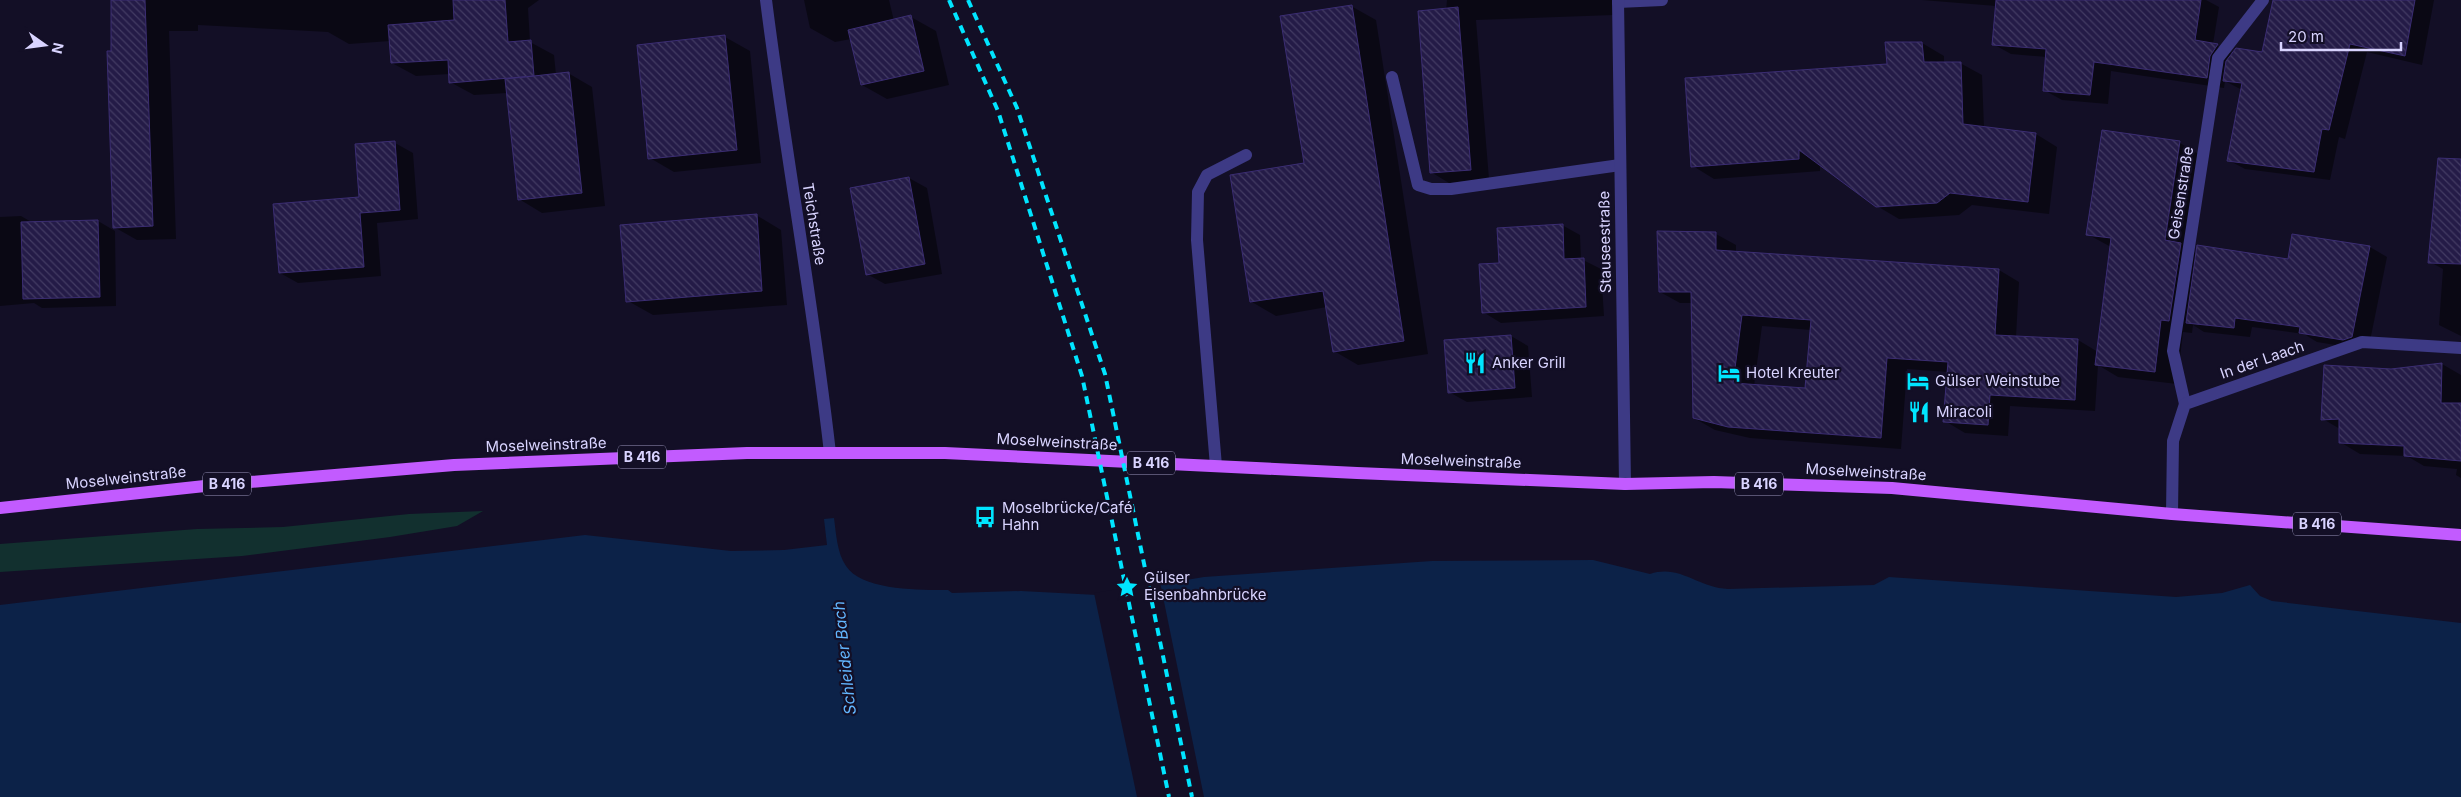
<svg xmlns="http://www.w3.org/2000/svg" width="2461" height="797" font-family="Inter,sans-serif">
  <style>
    .green { fill: #12302f }
    .water { fill: #0c2248 }
    .pier { fill: #130f26 }
    .shadow { fill: #0007; fill-rule: evenodd }
    .building { fill: url(#building-back-hatch); stroke: #3b2d73; fill-rule: evenodd }
    .lines { fill: none; stroke-linecap: round; stroke-linejoin: round }
    .service { stroke: #3d3a85; stroke-width: 12 }
    .minor { stroke: #3d3a85; stroke-width: 12 }
    .tertiary { stroke: #3d3a85; stroke-width: 12 }
    .primary { stroke: #c25bff; stroke-width: 12 }
    .rail { stroke: #00e5ff; stroke-width: 4; stroke-dasharray: 8 6; stroke-linecap: butt }
    .labels { text-anchor: middle; stroke-width: 4.5; stroke-linejoin: round; paint-order: stroke }
    .shield { fill: #130f26; stroke: #9e99be; stroke-width: 1 }
    .shield-label { font-size: 14px; font-weight: bold; fill: #d9d4ff }
    .street-label { font-size: 15px; fill: #d9d4ff; stroke: #130f26 }
    .poi-label { font-size: 15px; fill: #d9d4ff; stroke: #130f26; text-anchor: start }
    .water-label { font-size: 16px; font-style: italic; fill: #62b6ff; stroke: #130f26 }
  </style>
  <defs>
    <pattern id="building-back-hatch" width="6" height="6" patternUnits="userSpaceOnUse" patternTransform="scale(1.25)"><rect width="6" height="6" fill="#241b47"/><path d="M-1 5l2 2M0 0l6 6M5-1l2 2" fill="none" stroke="#433b63"/></pattern>
  </defs>
  <rect width="100%" height="100%" fill="#130f26"/>
  <polygon class="green" points="483,511 457,526 390,537 242,556 0,572 0,544 197,529 283,527 409,514"/>
  <path class="water" d="M834,518C836,533 837,553 846,566C862,591 921,590 948,590L952,593L1021,591L1097,595L1204,577L1432,561L1593,560L1650,574C1680,564 1698,588 1728,589L1874,585L1889,577L2176,597L2222,593L2250,585L2260,596L2272,601L2461,623V797H0V605L585,535L731,551L784,550L827,545L824,519Z"/>
  <polygon class="pier" points="1160,582 1204,797 1137,797 1094,593"/>
  <g class="shadow">
    <polygon points="112,0 539,0 528,8 530,42 554,55 556,75 568,73 592,87 605,206 542,213 519,199 507,93 474,95 450,82 450,74 416,76 392,63 390,41 349,44 328,32 198,25 198,31 169,31 176,239 137,240 114,227"/>
    <polygon points="804,0 889,0 894,21 911,17 936,31 949,85 887,99 862,85 851,39 835,42 810,28"/>
    <polygon points="1447,0 1613,0 1614,15 1476,20 1489,179 1449,183 1431,172"/>
    <polygon points="1922,0 2206,0 2219,7 2213,44 2233,54 2263,54 2346,0 2434,0 2422,65 2367,52 2345,139 2339,137 2330,180 2245,169 2228,160 2242,90 2225,81 2224,88 2111,71 2108,104 2062,100 2044,90 2047,57 2011,54 1993,44 1996,6"/>
    <polygon points="1351,6 1376,20 1428,354 1358,365 1334,351 1327,307 1276,316 1252,302 1305,164"/>
    <polygon points="725,37 750,51 761,163 674,172 650,158"/>
    <polygon points="1922,43 1944,56 1944,63 1960,63 1982,75 1984,128 2036,134 2057,147 2049,214 1972,205 1959,215 1899,219 1877,206 1820,164 1820,171 1714,179 1693,166 1888,65"/>
    <path d="M2103,131L2180,143L2202,156L2188,248L2197,254L2289,260L2293,235L2370,247L2387,257L2369,346L2360,349L2317,342L2304,334L2252,327L2250,337L2204,332L2193,325L2192,333L2183,332L2177,384L2118,377L2098,365L2095,411L2010,406L2008,436L1965,433L1945,421L1948,372L1907,369L1901,449L1750,438L1715,430L1694,418L1692,303H1680L1660,292L1716,234L1736,245V252L1999,270L2019,282L2016,337L2078,340L2098,352L2111,247L2087,234ZM1762,326L1811,330L1806,389L1754,386Z"/>
    <polygon points="395,143 413,153 418,219 377,223 381,276 298,283 280,273 360,198"/>
    <polygon points="909,178 927,188 942,274 885,284 867,274"/>
    <polygon points="2461,188 2461,336 2439,325 2443,269 2430,262"/>
    <polygon points="756,215 781,230 787,305 653,315 628,301"/>
    <polygon points="21,216 33,223 98,221 115,231 116,306 42,308 34,303 0,306 0,217"/>
    <polygon points="1562,225 1580,235 1581,259 1601,269 1604,316 1501,323 1483,312 1500,264"/>
    <polygon points="1511,336 1528,346 1532,397 1467,402 1449,392"/>
    <polygon points="2442,364 2461,375 2461,478 2456,475 2457,469 2424,466 2407,456 2360,454 2340,442 2340,429 2323,419 2391,371"/>
  </g>
  <g class="building">
    <polygon points="111,0 145,0 153,226 113,228 107,51 111,51"/>
    <polygon points="453,0 505,0 508,42 531,40 534,76 569,72 582,193 518,200 505,79 534,76 449,83 448,60 391,63 388,25 454,20"/>
    <polygon points="1996,0 2201,0 2195,40 2218,44 2210,56 2207,78 2094,62 2090,95 2043,91 2046,49 1992,45"/>
    <polygon points="2273,0 2415,0 2405,56 2350,44 2329,130 2322,129 2314,172 2227,161 2242,83 2223,81 2226,61 2236,48 2262,52"/>
    <polygon points="1352,5 1404,341 1333,352 1323,291 1250,302 1230,175 1304,163 1280,16"/>
    <polygon points="1458,7 1471,170 1430,173 1418,11"/>
    <polygon points="911,15 924,71 861,85 848,30"/>
    <polygon points="725,35 737,150 648,159 637,45"/>
    <polygon points="1885,42 1922,42 1924,62 1961,62 1963,124 2036,133 2028,202 1950,193 1937,203 1876,207 1799,150 1799,159 1691,167 1685,78 1887,64"/>
    <polygon points="2102,130 2180,141 2165,240 2181,243 2169,321 2161,320 2155,372 2095,365 2111,238 2086,235"/>
    <polygon points="395,141 400,210 360,213 364,267 279,273 273,204 359,197 355,144"/>
    <polygon points="2438,158 2461,159 2461,264 2428,263"/>
    <polygon points="909,177 925,264 866,275 850,188"/>
    <polygon points="757,214 762,291 626,302 620,225"/>
    <polygon points="98,220 100,297 23,299 21,222"/>
    <polygon points="1563,224 1564,259 1584,258 1586,307 1482,313 1479,264 1499,263 1497,228"/>
    <path d="M1657,231L1716,232V250L1999,269L1995,335L2078,339L2075,400L1990,395L1988,425L1943,422L1948,362L1887,358L1881,438L1728,427L1693,418L1691,292H1659ZM1742,315L1811,320L1805,388L1733,383Z"/>
    <polygon points="2292,234 2370,246 2352,337 2343,340 2299,333 2300,327 2235,318 2234,328 2186,323 2197,245 2288,259"/>
    <polygon points="1511,335 1515,388 1448,393 1444,340"/>
    <polygon points="2442,363 2441,403 2461,403 2461,461 2404,456 2404,446 2339,443 2339,419 2321,420 2324,365 2391,369"/>
  </g>
  <g class="lines">
    <g class="service">
      <polyline points="1618,2 1662,0"/>
      <polyline points="1392,77 1418,185 1431,189 1451,189 1620,165"/>
      <polyline points="1216,466 1197,240 1198,192 1207,175 1246,155"/>
    </g>
    <g class="minor">
      <polyline points="1618,0 1625,484"/>
      <polyline points="2185,404 2173,351 2218,58 2263,0"/>
      <polyline points="2172,514 2173,441 2185,404 2362,342 2461,348"/>
    </g>
    <path class="tertiary" d="M766,0C785,151 813,301 830,453"/>
    <polyline class="primary" points="0,508 214,485 454,465 747,453 945,453 1357,473 1625,484 1714,482 1892,488 2172,514 2461,535"/>
    <g class="rail">
      <polyline points="949,0 998,111 1082,376 1169,797"/>
      <polyline points="968,0 1017,108 1105,374 1192,797"/>
    </g>
  </g>
  <defs>
    <g id="restaurant-bare" transform="scale(1.725)"><path d="M-5-6h1v4h1v-4h1v4h1v-4h1v5L-1.5 .5V6h-2V.5L-5-1ZM5-6V6H3V1.5H1.5Q1.5-4 5-6Z" fill="#00e5ff" stroke="#130f26" stroke-width="2.5" paint-order="stroke"/></g>
    <g id="hotel-bare" transform="scale(1.725)"><path d="M-6-4.5h1.5V1H6V5H4.5V3h-9V5H-6ZM-4 0a1.8 1.8 0 1 1 3.6 0ZM.5 0V-2.5h3Q6-2.5 6 0Z" fill="#00e5ff" stroke="#130f26" stroke-width="2.5" paint-order="stroke"/></g>
    <g id="bus-bare" transform="scale(1.725)"><path d="M-5-6H5V4H4V6H2V4H-2V6H-4V4H-5ZM-3.5-4V0h7V-4ZM-3.5 1.2v1.5H-2V1.2ZM2 1.2v1.5H3.5V1.2Z" fill="#00e5ff" stroke="#130f26" stroke-width="2.5" paint-order="stroke"/></g>
    <g id="sight-bare" transform="scale(1.725)"><path d="M0-6L1.8-2.2L6-1.7L2.9 1.2L3.7 5.4L0 3.3L-3.7 5.4L-2.9 1.2L-6-1.7L-1.8-2.2Z" fill="#00e5ff" stroke="#130f26" stroke-width="2.5" paint-order="stroke"/></g>
  </defs>
  <g fill-rule="evenodd">
    <use href="#restaurant-bare" x="1475" y="363"/>
    <use href="#hotel-bare" x="1729" y="373"/>
    <use href="#hotel-bare" x="1918" y="381"/>
    <use href="#restaurant-bare" x="1919" y="412"/>
    <use href="#bus-bare" x="985" y="517"/>
    <use href="#sight-bare" x="1127" y="587"/>
  </g>
  <g class="labels">
    <g class="shield">
      <rect x="618" y="445.5" width="48" height="23" rx="4"/>
      <rect x="1127" y="451.5" width="48" height="23" rx="4"/>
      <rect x="203" y="472.5" width="48" height="23" rx="4"/>
      <rect x="1735" y="472.5" width="48" height="23" rx="4"/>
      <rect x="2293" y="512.5" width="48" height="23" rx="4"/>
    </g>
    <g class="shield-label">
      <text x="642" y="462">B 416</text>
      <text x="1151" y="468">B 416</text>
      <text x="227" y="489">B 416</text>
      <text x="1759" y="489">B 416</text>
      <text x="2317" y="529">B 416</text>
    </g>
    <g class="street-label">
      <text transform="translate(2181 193) rotate(-81)" y="5">Geisenstraße</text>
      <text transform="translate(814 224) rotate(81)" y="5">Teichstraße</text>
      <text transform="translate(1605 242) rotate(-91)" y="5">Stauseestraße</text>
      <text transform="translate(2262 360) rotate(-19)" y="5">In der Laach</text>
      <text transform="translate(1057 442) rotate(3)" y="5">Moselweinstraße</text>
      <text transform="translate(546 445) rotate(-2)" y="5">Moselweinstraße</text>
      <text transform="translate(1461 461) rotate(2)" y="5">Moselweinstraße</text>
      <text transform="translate(1866 472) rotate(3)" y="5">Moselweinstraße</text>
      <text transform="translate(126 478) rotate(-6)" y="5">Moselweinstraße</text>
    </g>
    <g class="poi-label">
      <text x="1492" y="368">Anker Grill</text>
      <text x="1746" y="378">Hotel Kreuter</text>
      <text x="1935" y="386">Gülser Weinstube</text>
      <text x="1936" y="417">Miracoli</text>
      <text x="1002" y="513">Moselbrücke/Café<tspan x="1002" dy="17">Hahn</tspan></text>
      <text x="1144" y="583">Gülser<tspan x="1144" dy="17">Eisenbahnbrücke</tspan></text>
    </g>
    <g class="water-label">
      <text transform="translate(844 658) rotate(-96)" y="6">Schleider Bach</text>
    </g>
  </g>
  <g transform="translate(45 45) rotate(104)" stroke="#130f26" stroke-width="4" paint-order="stroke">
  <path d="M0-4L9 19L0 12L-9 19Z" fill="#d9d4ff"/>
  <text y="-8" font-size="14" font-weight="bold" text-anchor="middle" fill="#d9d4ff">N</text>
  </g>
  <path d="M2281 42v8h120v-8" fill="none" stroke="#d9d4ff" stroke-width="2.5"/>
  <text x="2288" y="42" font-size="15" fill="#d9d4ff" stroke="#130f26" stroke-width="4" paint-order="stroke">20 m</text>
</svg>
